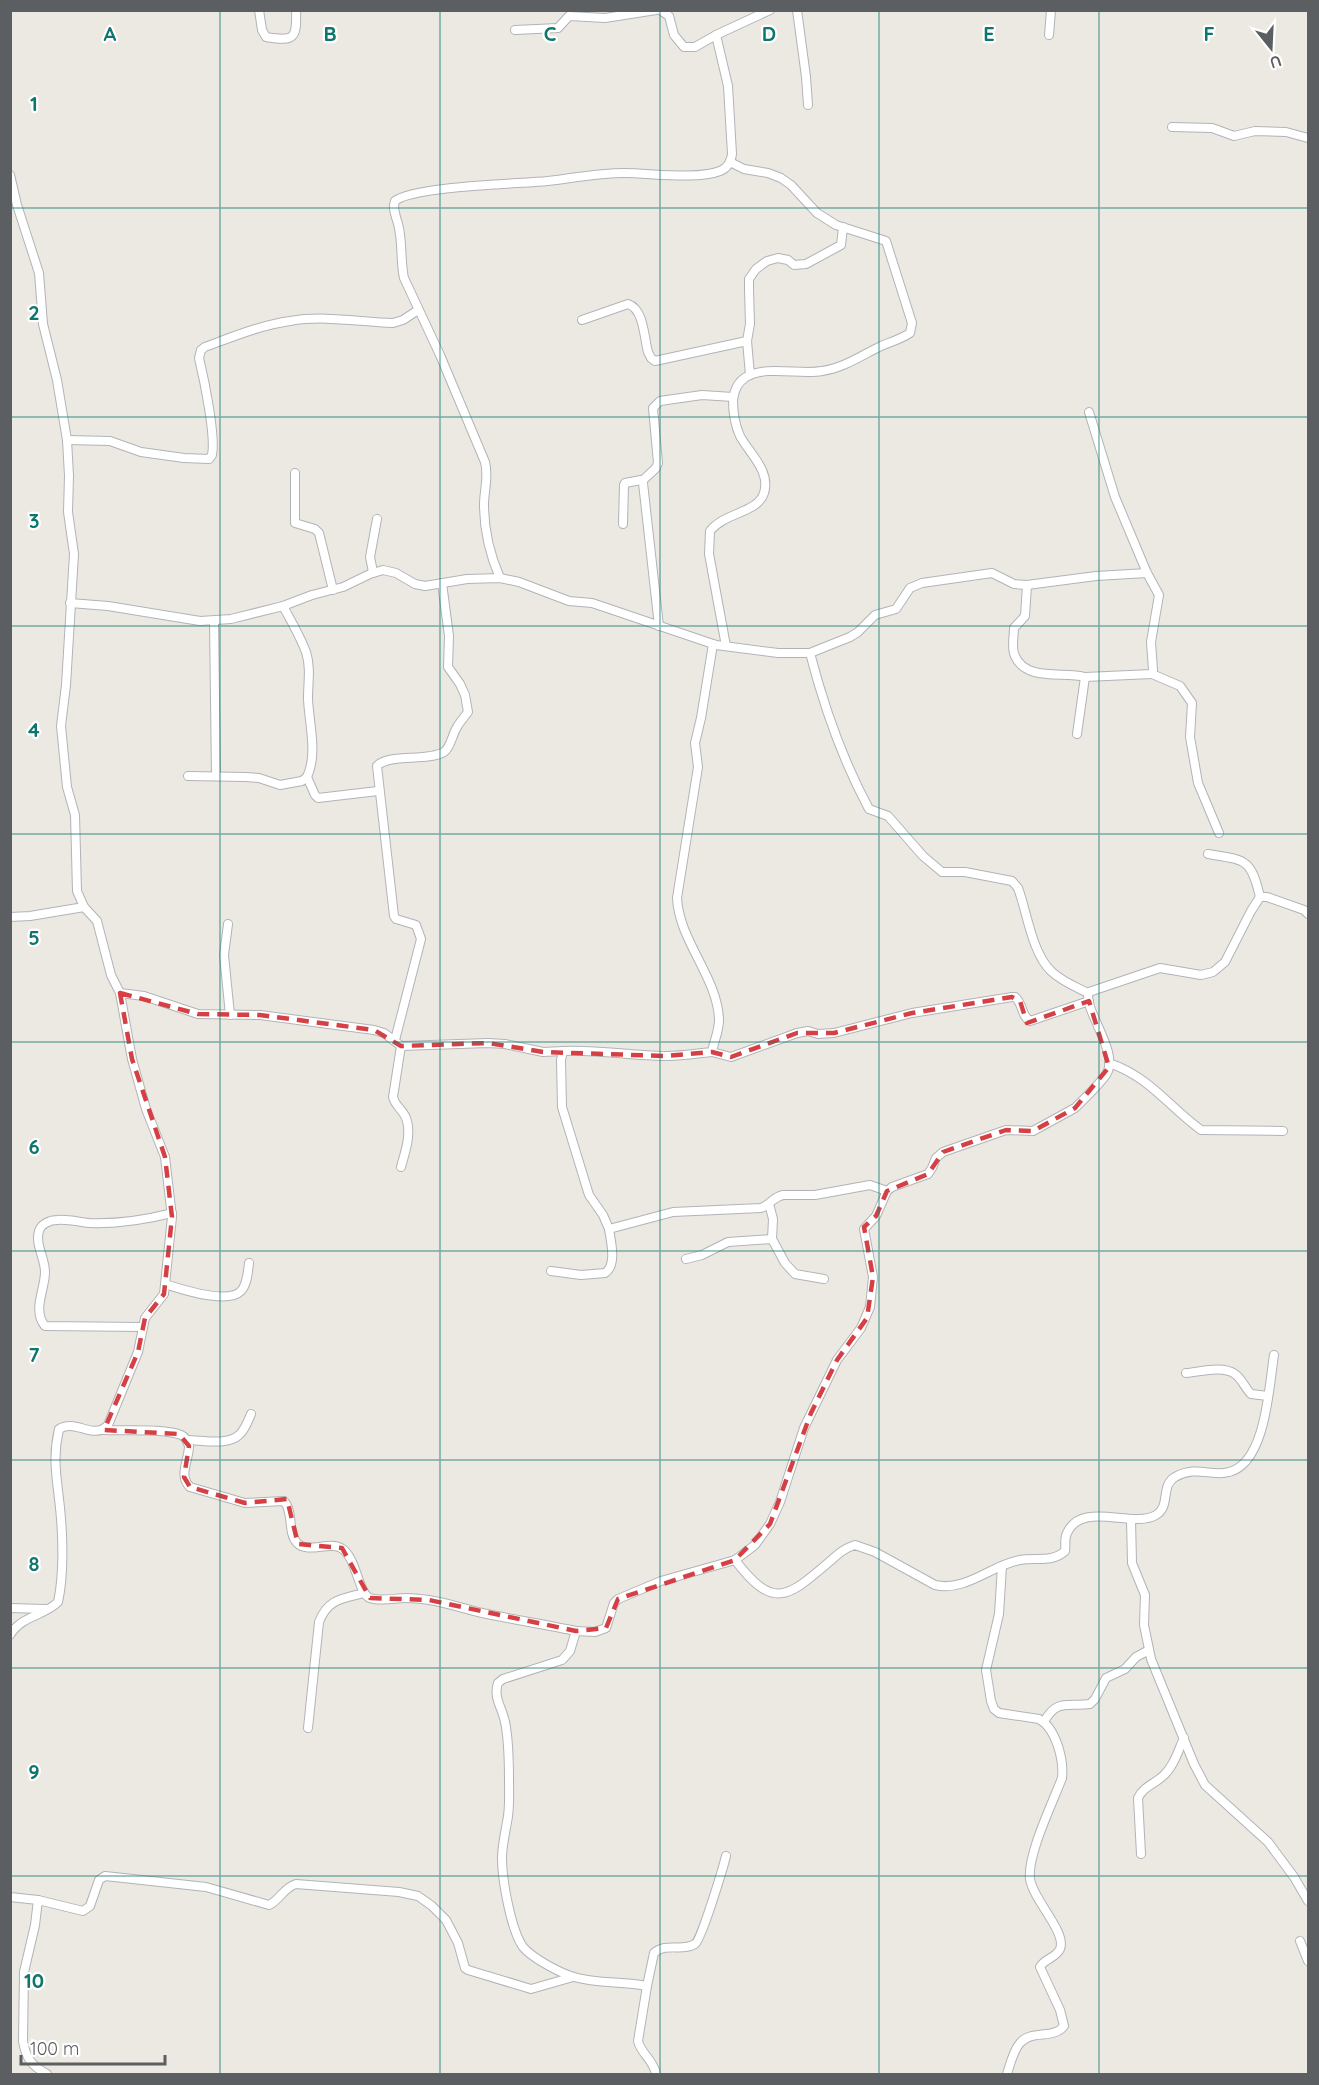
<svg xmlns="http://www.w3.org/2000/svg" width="1319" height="2085" font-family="Quicksand,sans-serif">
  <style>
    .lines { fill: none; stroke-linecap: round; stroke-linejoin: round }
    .minor-casing { stroke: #b1b4b7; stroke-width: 10 }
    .minor { stroke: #fff; stroke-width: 8 }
    .marked { fill: none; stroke: #d64044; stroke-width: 4.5; stroke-dasharray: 12 8; stroke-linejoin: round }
    .grid { fill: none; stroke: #0f766e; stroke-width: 1.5; stroke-opacity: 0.55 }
    .grid-label { font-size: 20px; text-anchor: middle; font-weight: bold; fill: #0f766e; stroke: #fff; stroke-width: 4.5; stroke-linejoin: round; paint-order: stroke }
  </style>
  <rect width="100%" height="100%" fill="#ece9e3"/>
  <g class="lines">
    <g class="minor-casing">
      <g id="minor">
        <path d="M259,10L262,30L266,37C295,42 297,38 296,10"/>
        <polyline points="660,10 669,16 674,35 684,47 695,47 716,35"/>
        <polyline points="797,10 806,77 808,105"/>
        <polyline points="515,30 558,28 569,16 605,18 656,10"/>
        <polyline points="1049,35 1051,10"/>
        <polyline points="1172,127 1212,128 1234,136 1255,131 1286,132 1308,138"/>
        <path d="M10,175L17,205L39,273L43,324L57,380L67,440L69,476L68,512L74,554L66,685L61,726L67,787L75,815L77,891L84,907L97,921L111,975L120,993L132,1059L146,1109L165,1157L172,1217L164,1294L145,1318L138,1352L108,1425C93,1441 76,1418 59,1429C52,1459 57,1478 60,1508C63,1536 64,1575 58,1602C44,1616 21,1616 10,1635"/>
        <path d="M582,320L628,304C644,309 644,338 648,352L651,358L655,361L747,341"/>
        <polyline points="750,375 747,341 750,324 749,290 749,279 756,269 767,261 778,258 788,260 794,265 806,264 841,245 843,227"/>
        <path d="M67,440L110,441L141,452L184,458L209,459L212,455C216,436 204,379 199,358L201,350L205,347C232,337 261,325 290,321C324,315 359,322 393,323L403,320L418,310"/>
        <polyline points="295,473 295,523 315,529 319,533 333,590"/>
        <polyline points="642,481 656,468 658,463 653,408 660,401 702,395 733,397"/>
        <polyline points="623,524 624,485 625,483 641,480 643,483 659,626"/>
        <polyline points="373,572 370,557 377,519"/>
        <path d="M500,578C490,555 484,530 484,505C484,490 489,477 485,462L440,355L404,278C400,260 403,242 398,224C396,216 392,209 395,201C414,186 518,184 548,181C573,178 599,173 625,173C650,173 697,180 720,171C728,168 731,161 732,154L728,86L716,35L770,10"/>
        <path d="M1027,585L1025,616L1014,628C1014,636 1011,649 1015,656C1026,682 1064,671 1085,677"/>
        <path d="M70,603L108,606L200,621L231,619L283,606L312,595L343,587L370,574L383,570L396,573L415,584L425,586L467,579L500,578L519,582L569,601L592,603L604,607L716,645L778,653H810C824,707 842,759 869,809L888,816L923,856L942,872H965L1012,881L1018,888C1027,912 1032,953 1051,971C1061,981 1076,987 1088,993"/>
        <polyline points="214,621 216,775"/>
        <path d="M713,644L701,718L695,743L698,767L677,898C679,941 718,978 719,1020C719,1031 714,1041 712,1052C696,1054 681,1056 665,1056C631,1056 597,1049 563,1051L561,1060L562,1107L589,1195L603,1215L609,1229L673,1212L761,1208C770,1205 773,1197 783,1195H815L870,1185L887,1191"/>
        <path d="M726,646L709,554L710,531C725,512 758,513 764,493C771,471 749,453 740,436C735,425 733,412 733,400C734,391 738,382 746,377C767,365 800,375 822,371C844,368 862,355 881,346C891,342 901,339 910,333L912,323L886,241L836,225L817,213L791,185L781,178L768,173L744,169L730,162"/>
        <polyline points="810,653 850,637 858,632 875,615 896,609 910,588 922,583 992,573 1014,584 1027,585 1096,576 1147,573"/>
        <polyline points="1152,674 1180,686 1192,703 1190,737 1198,783 1219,833"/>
        <polyline points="1077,734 1085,677 1152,674 1153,670 1151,642 1159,595 1147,573 1115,497 1089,412"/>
        <path d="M188,776L246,777L259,778L280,785L302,781L307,777C318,754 309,723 308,699C308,682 311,668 306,652C300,636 291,621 283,606"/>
        <polyline points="307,777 315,795 318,798 378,791"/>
        <path d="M1208,854C1245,860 1251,858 1260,897"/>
        <polyline points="10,917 30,916 84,907"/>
        <polyline points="228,924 224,955 230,1015"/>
        <polyline points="120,993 144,996 198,1014 260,1015 374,1030 384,1033 401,1046 488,1043 505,1044 543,1052 563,1051"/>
        <path d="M395,1040L421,939L416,925L396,919L394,916L377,766C389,753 427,762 444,752C451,747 452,735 457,727C460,722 464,717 468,712L465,695L460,684L448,667L449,636L442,583"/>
        <path d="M401,1046L393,1097C395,1106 403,1110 406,1118C412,1134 405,1152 401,1167"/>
        <path d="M712,1052L731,1057L797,1033L808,1031L818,1034L834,1033L912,1013L1012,997H1015C1023,1003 1021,1016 1030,1021L1089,1001"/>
        <path d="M1109,1063C1150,1077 1168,1106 1201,1130L1283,1131"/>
        <polyline points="769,1204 773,1219 772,1239 785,1263 795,1274 824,1279"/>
        <polyline points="686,1259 702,1255 728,1242 772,1239"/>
        <path d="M551,1271L581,1275L605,1273C617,1265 611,1242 609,1229"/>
        <path d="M165,1284C181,1289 227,1305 241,1291C247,1285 248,1272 249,1263"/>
        <path d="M143,1327L45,1326C32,1310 45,1290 45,1272C45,1258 35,1245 39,1231C41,1224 50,1220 57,1220C68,1219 79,1222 89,1223C117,1224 145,1220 172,1213"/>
        <path d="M1186,1373C1199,1372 1223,1365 1235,1374C1242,1379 1245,1388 1251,1394L1268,1396"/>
        <path d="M104,1430C123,1431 166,1428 181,1435C186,1437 187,1441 189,1446C189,1460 178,1476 190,1487L245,1503L284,1501C294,1512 287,1532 297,1543C308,1554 329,1541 341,1548C357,1557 358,1594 370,1598C381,1602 395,1598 406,1598C414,1598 422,1599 429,1600C449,1603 467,1610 487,1614C516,1620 547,1625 576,1631"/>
        <path d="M187,1440C202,1440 227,1446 239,1435C245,1430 248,1421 251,1414"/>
        <polyline points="1131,1519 1132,1563 1145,1595 1144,1625 1151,1659 1194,1764 1205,1785 1268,1842 1294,1877 1308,1901"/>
        <path d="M735,1560C773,1610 787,1598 828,1563C837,1555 844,1548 855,1545L875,1552L935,1585C966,1592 991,1565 1020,1560C1036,1557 1052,1563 1065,1551C1066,1545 1064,1539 1067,1533C1082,1500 1132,1529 1156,1515C1171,1506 1160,1486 1175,1477C1197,1465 1211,1477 1229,1472C1266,1463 1269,1386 1274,1355"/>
        <path d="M1002,1566L999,1614L986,1670L991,1701L994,1709L999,1713L1039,1719C1056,1728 1064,1760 1062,1778C1053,1802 1027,1855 1030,1879C1033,1900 1067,1932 1060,1949C1056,1958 1044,1959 1040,1967L1060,2010L1064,2026C1053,2040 1032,2029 1020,2043C1013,2051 1010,2065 1007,2074"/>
        <polyline points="10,1608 45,1609"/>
        <path d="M1044,1722C1057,1698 1068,1707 1090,1704L1095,1699L1106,1678L1125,1669L1136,1657L1149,1650"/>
        <path d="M308,1728L319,1622C328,1599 341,1599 364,1593"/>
        <path d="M1141,1854L1138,1798C1144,1786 1153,1785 1163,1776C1174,1766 1178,1751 1184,1738"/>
        <path d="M10,1897L38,1900L83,1911L90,1906L99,1880L105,1876L206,1887L269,1905C280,1900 283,1888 296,1884L399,1892L418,1896L432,1906L446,1920L458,1943L465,1968L468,1970L531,1989L573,1977"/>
        <path d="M38,1900L35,1925L24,1972L23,2041C26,2059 32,2066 47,2074"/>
        <polyline points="1300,1941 1308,1961"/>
        <path d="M647,1986L654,1953C666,1942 682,1952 695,1944C701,1941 723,1868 726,1856"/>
        <path d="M656,2074C653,2059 641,2054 638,2041L647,1986C623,1981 598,1984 574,1977C560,1973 532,1958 523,1947C511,1930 502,1880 502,1858C502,1846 505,1834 507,1822C510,1809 509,1794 509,1781C509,1761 509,1741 505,1722C502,1707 493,1698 498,1683L503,1679L562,1660L570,1651L576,1631L595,1632L606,1628L614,1603L618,1599L661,1581L735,1560L755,1545L770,1524L780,1502L804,1428L837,1360L861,1328L870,1307L873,1277L864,1229L876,1216L887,1191L892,1187L928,1174L932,1168L936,1158L943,1152L1006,1130L1033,1131L1075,1108C1083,1100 1102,1082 1107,1073C1119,1051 1082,1008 1089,992L1160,968L1201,975L1213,972L1225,962L1251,911L1260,897H1267L1304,910L1308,914"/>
      </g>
    </g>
    <use href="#minor" class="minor"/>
  </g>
  <path class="marked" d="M120,993L198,1014L260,1015L374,1030L401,1046L488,1043L543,1052L665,1056L712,1052L731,1057L797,1033H834L912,1013L1012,997L1020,1001L1027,1023L1089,1001L1109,1067L1075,1108L1033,1131L1006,1130L943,1152L928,1174L887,1191L876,1216L864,1227L873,1277L867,1318L837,1360L811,1413L770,1524L735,1560L618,1599L606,1628L576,1631L429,1600L370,1598L342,1548L298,1544L287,1499L245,1503L190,1487L184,1477L189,1446L179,1434L104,1430L138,1352L145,1318L164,1294L172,1217L165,1157L132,1059Z"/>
  <path class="grid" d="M220,10V2074M440,10V2074M660,10V2074M879,10V2074M1099,10V2074M10,208H1308M10,417H1308M10,626H1308M10,834H1308M10,1042H1308M10,1251H1308M10,1460H1308M10,1668H1308M10,1876H1308"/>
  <g class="grid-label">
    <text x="110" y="41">A</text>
    <text x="330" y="41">B</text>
    <text x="550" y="41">C</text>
    <text x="769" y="41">D</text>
    <text x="989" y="41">E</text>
    <text x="1209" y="41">F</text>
    <text x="34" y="111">1</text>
    <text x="34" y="320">2</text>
    <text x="34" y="528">3</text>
    <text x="34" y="737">4</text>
    <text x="34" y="945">5</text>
    <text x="34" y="1154">6</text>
    <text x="34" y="1362">7</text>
    <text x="34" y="1571">8</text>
    <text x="34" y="1779">9</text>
    <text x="34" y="1988">10</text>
  </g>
  <rect width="1319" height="2085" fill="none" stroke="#5b5f62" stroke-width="24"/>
  <g transform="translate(1271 48) rotate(162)" stroke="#ffffff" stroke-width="4.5" paint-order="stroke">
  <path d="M0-4.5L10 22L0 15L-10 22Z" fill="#5b5f62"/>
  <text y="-9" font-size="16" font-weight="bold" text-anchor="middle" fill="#5b5f62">U</text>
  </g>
  <path d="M21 2055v9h144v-9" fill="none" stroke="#5b5f62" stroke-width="3"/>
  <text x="30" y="2055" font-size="18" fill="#5b5f62" stroke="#ffffff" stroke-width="4.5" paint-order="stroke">100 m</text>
</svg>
